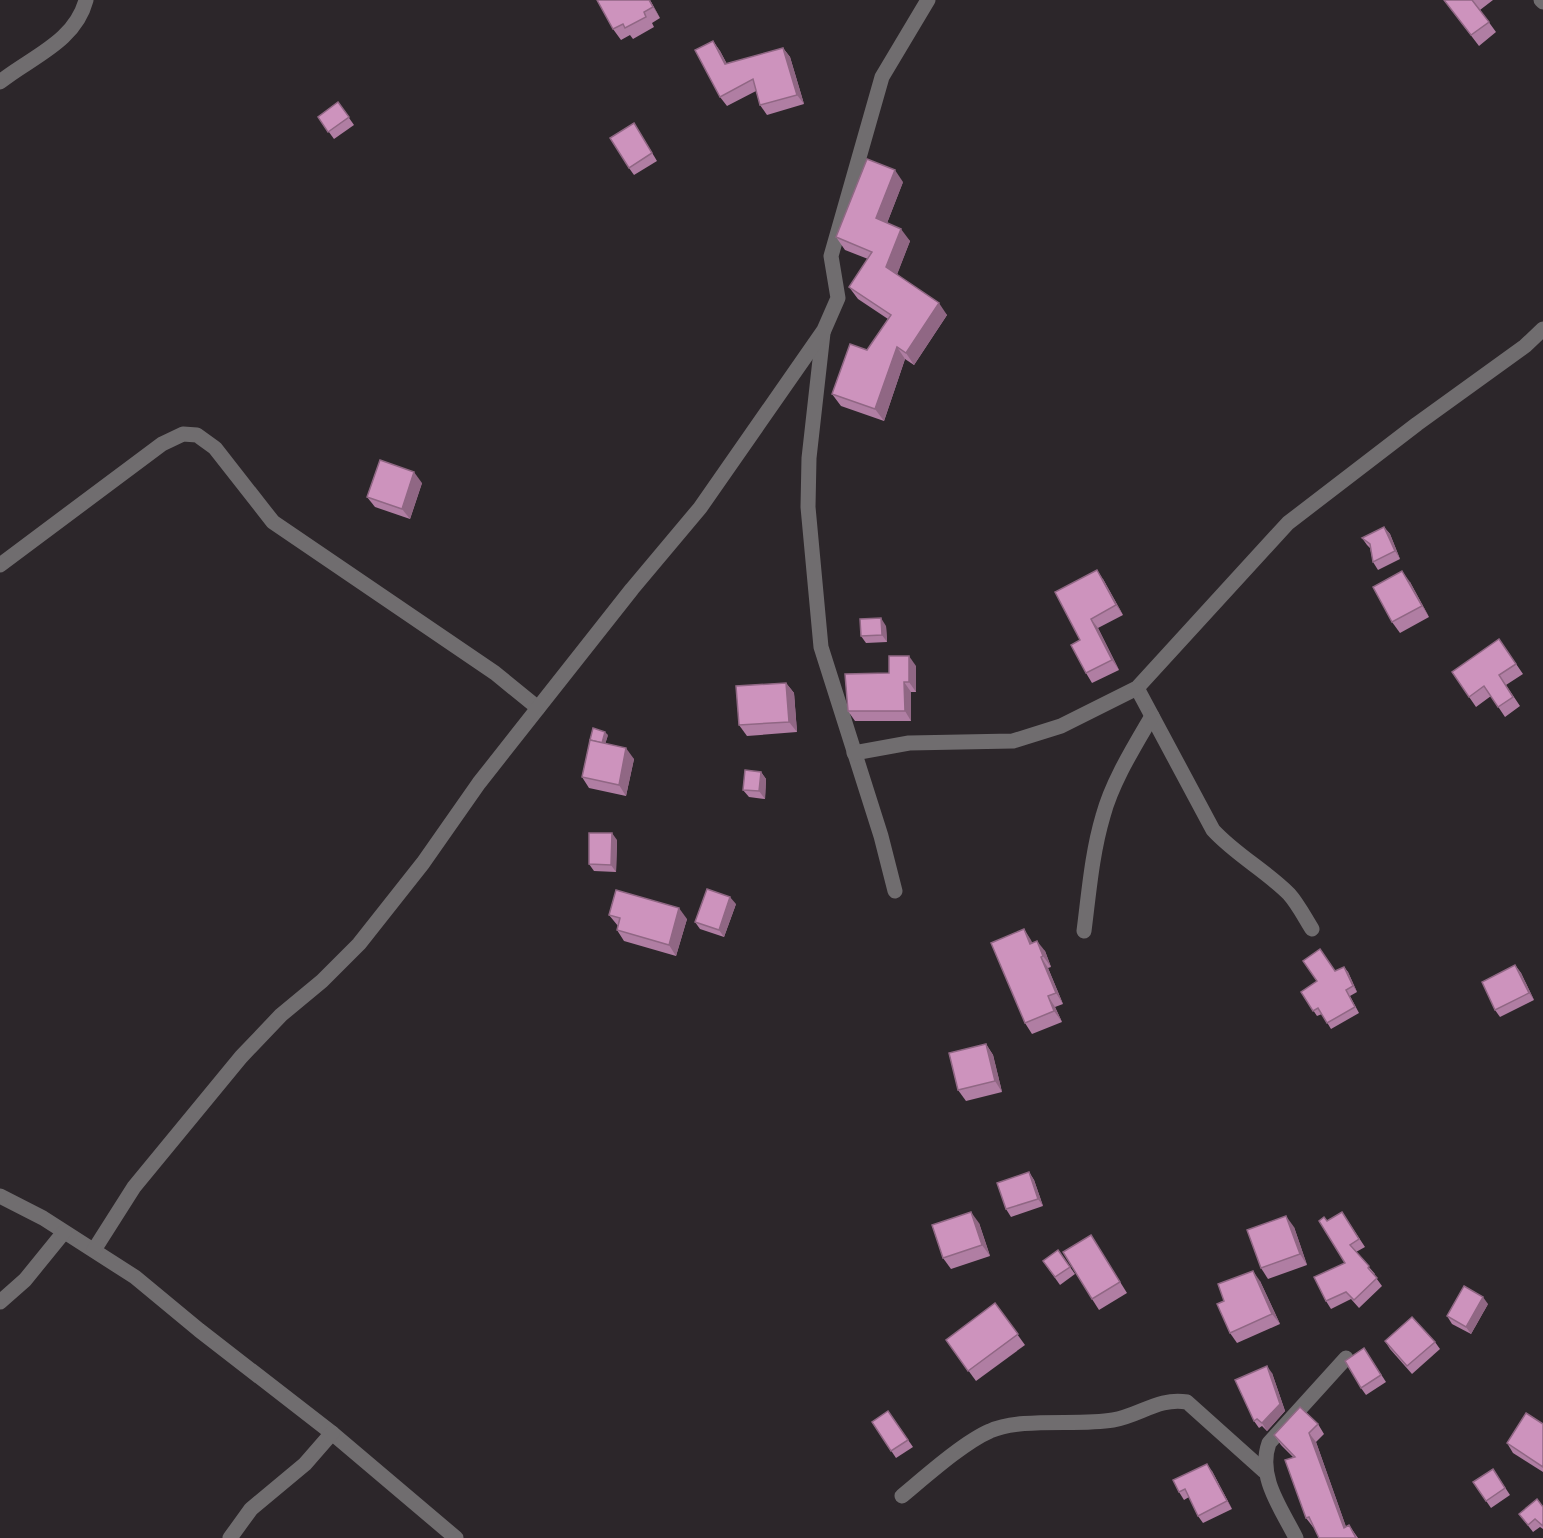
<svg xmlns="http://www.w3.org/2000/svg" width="1543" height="1538" font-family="Figtree,sans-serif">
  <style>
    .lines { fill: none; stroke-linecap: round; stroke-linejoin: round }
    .minor { stroke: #706d6f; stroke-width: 15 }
    .wall { fill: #b07ea3 }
    .shaded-wall { fill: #906784 }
    .building { fill: #cd93bd; stroke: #906784; stroke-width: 1.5 }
  </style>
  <rect width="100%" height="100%" fill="#2c262a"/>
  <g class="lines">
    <g class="minor">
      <polyline points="1541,0 1543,2"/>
      <path d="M0,82C31,57 75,42 86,0"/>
      <polyline points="823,333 809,458 808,507 821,647 881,836 895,891"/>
      <polyline points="0,565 162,444 183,434 197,435 215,448 273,522 495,673 538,708"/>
      <path d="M1137,688L1213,830C1236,855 1265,870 1289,894C1298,904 1305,918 1312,929"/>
      <polyline points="854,753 909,743 1013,741 1061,726 1137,688 1288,523 1417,424 1525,346 1543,329"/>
      <path d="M1084,931C1089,892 1092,853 1103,816C1112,782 1134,747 1152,716"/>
      <polyline points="0,1196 43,1218 135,1277 199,1330 332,1433 456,1538"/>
      <polyline points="94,1250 134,1187 241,1057 281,1015 322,981 359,944 423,863 479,783 632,589 700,508 824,330 838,298 831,256 882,77 928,0"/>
      <polyline points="0,1302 25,1280 64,1232"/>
      <path d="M902,1496C925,1477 964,1442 990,1431C1021,1417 1078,1426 1113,1420C1139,1416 1159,1397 1187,1402L1264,1471"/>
      <polyline points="230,1538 251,1509 305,1464 332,1433"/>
      <path d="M1296,1538C1281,1508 1257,1477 1269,1443L1346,1358"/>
    </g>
  </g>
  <g class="wall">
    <polygon points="597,0 650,0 660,18 652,23 654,27 633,39 630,35 621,40 613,29"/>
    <polygon points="1444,0 1493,0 1480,10 1496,32 1479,46"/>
    <polygon points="713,41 720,51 727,64 783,48 790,57 804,104 767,115 760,105 756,91 727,106 720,97"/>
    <polygon points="338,102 354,125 334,139 318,117"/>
    <polygon points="639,131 657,161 634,175 629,168"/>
    <polygon points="903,182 887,223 910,241 897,274 947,315 914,365 905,359 884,421 841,406 832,394 867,350 888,319 858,299 849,287 868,259 845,250 836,237"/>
    <polygon points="422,483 410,519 375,507 367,497"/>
    <polygon points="1384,527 1390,534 1400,559 1378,570 1373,562 1370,548 1367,545 1362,538"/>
    <polygon points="1103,579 1123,615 1098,628 1119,670 1092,683 1086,673 1080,640"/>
    <polygon points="1410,582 1429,617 1400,633 1392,622"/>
    <polygon points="886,626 887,642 866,643 861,636"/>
    <polygon points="1499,639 1523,674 1506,685 1520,706 1505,717 1491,696 1476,707 1452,672"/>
    <polygon points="916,666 916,692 911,692 911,721 855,721 848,711 889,673"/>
    <polygon points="786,683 794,693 797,732 747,736 739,725"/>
    <polygon points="608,735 605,744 634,759 626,796 589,788 582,777"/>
    <polygon points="761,772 766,779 765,799 749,797 743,790"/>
    <polygon points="617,840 616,872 594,871 589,864"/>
    <polygon points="736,904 724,937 700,929 695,922"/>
    <polygon points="609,915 687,919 676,956 624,941 617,930 618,926"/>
    <polygon points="1024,929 1032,943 1045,951 1051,967 1048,968 1063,1004 1055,1007 1062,1022 1032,1034 1025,1023"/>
    <polygon points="1515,965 1521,973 1534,1000 1500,1017 1495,1010"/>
    <polygon points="1344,967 1348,972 1357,992 1350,996 1359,1013 1331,1029 1322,1014 1317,1016 1301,992 1335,971"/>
    <polygon points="986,1044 993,1055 1002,1092 966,1101 958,1090"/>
    <polygon points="1029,1172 1034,1180 1043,1206 1011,1217 1006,1209"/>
    <polygon points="1342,1212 1365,1247 1356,1252 1375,1274 1374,1275 1382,1286 1359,1308 1351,1299 1331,1309 1326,1301 1345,1263"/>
    <polygon points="979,1223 990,1256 951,1269 943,1258"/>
    <polygon points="1294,1227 1307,1265 1268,1279 1261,1268"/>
    <polygon points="1091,1235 1127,1293 1099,1310 1092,1299"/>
    <polygon points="1058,1250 1075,1274 1060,1285 1043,1261"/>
    <polygon points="1260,1281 1280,1324 1237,1343 1230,1333 1224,1301"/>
    <polygon points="995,1303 1025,1345 976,1381 946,1340"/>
    <polygon points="1488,1304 1471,1334 1452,1324 1447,1316"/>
    <polygon points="1385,1341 1435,1342 1440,1349 1412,1374 1390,1349"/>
    <polygon points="1364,1348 1386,1382 1366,1395 1361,1388"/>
    <polygon points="1272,1373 1285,1411 1267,1431 1262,1426 1259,1428 1254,1421"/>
    <polygon points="888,1411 913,1447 896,1458 872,1422"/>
    <polygon points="1318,1424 1324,1434 1316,1442 1346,1527 1349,1525 1358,1538 1319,1538 1314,1527 1313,1527 1306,1518 1293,1457 1281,1445 1274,1435"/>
    <polygon points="1543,1424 1543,1472 1513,1453 1507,1443"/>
    <polygon points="1493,1469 1510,1495 1491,1508 1473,1482"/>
    <polygon points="1212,1471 1232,1509 1203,1523 1198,1516 1189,1497 1184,1500 1179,1492"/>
    <polygon points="1543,1507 1543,1529 1540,1527 1533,1532 1519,1514"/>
  </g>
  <g class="shaded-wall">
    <polygon points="649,0 650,0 660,18 653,7"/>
    <polygon points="713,41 720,51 732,74 725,64"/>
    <polygon points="783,48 790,57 804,104 797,95"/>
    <polygon points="895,170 903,182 884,231 876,218"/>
    <polygon points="901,229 910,241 895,280 886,267"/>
    <polygon points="939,303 947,315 914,365 906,353"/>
    <polygon points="897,347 905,359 884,421 875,409"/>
    <polygon points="414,472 422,483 410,519 402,509"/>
    <polygon points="1384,527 1390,534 1400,559 1395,551"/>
    <polygon points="1097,570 1103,579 1123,615 1116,605"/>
    <polygon points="1402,571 1410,582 1429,617 1422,606"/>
    <polygon points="881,618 886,626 887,642 882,635"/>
    <polygon points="1091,619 1098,628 1119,670 1112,660"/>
    <polygon points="909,656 916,666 916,692 909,682"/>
    <polygon points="904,682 911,692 911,721 905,711"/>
    <polygon points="786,683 794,693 797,732 789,722"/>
    <polygon points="605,732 608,735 604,748 602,745"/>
    <polygon points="626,748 634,759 626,796 619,785"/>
    <polygon points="761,772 766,779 765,799 759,791"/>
    <polygon points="612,833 617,840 616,872 611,865"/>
    <polygon points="730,897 736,904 724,937 719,930"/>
    <polygon points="679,908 687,919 676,956 669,945"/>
    <polygon points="1024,929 1031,940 1037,954 1030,944"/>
    <polygon points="1037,941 1045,951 1051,967 1043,956"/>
    <polygon points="1041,957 1048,968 1063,1004 1056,993"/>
    <polygon points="1515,965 1521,973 1534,1000 1529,993"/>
    <polygon points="1344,967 1348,972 1357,992 1353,986"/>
    <polygon points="1048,996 1055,1007 1062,1022 1054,1011"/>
    <polygon points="986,1044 993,1055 1002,1092 995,1081"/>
    <polygon points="1029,1172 1034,1180 1043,1206 1038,1199"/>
    <polygon points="971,1212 979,1223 990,1256 982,1245"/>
    <polygon points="1286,1216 1294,1227 1307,1265 1300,1254"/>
    <polygon points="1253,1271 1260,1281 1280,1324 1272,1314"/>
    <polygon points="1483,1297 1488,1304 1471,1334 1466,1327"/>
    <polygon points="1267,1366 1272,1373 1285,1411 1267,1431 1262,1423"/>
    <polygon points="1309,1433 1316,1442 1350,1538 1344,1528"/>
    <polygon points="1207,1464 1212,1471 1232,1509 1227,1501"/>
  </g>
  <g class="building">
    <polygon points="597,0 649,0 653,7 644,12 646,17 625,28 623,24 613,29"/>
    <polygon points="1444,0 1472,0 1489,22 1471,35"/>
    <polygon points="713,41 725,64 783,48 797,95 760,105 753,79 720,97 695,50"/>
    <polygon points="338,102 349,117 328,132 318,117"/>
    <polygon points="634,123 652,153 629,168 610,138"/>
    <polygon points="867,159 895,170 876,218 901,229 886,267 939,303 906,353 897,347 875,409 832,394 850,344 867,350 891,315 849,287 872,252 836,237"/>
    <polygon points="380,460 414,472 402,509 367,497"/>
    <polygon points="1384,527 1395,551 1373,562 1370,544 1362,538"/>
    <polygon points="1097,570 1116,605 1091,619 1112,660 1086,673 1071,645 1080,640 1055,592"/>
    <polygon points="1402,571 1422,606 1392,622 1373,587"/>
    <polygon points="881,618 882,635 861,636 860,619"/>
    <polygon points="1499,639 1516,664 1499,675 1513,697 1498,707 1484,686 1469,697 1452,672"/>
    <polygon points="889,656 909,656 909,682 904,682 905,711 848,711 845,674 889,673"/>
    <polygon points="786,683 789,722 739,725 736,686"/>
    <polygon points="593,728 605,732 602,743 590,740"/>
    <polygon points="590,740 626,748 619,785 582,777"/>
    <polygon points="745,770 761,772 759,791 743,790"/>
    <polygon points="589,833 612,833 611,865 589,864"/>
    <polygon points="707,889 730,897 719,930 695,922"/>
    <polygon points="616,890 679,908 669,945 617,930 620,918 609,915"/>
    <polygon points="1024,929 1030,944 1037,941 1043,956 1041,957 1056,993 1048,996 1054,1011 1025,1023 991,943"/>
    <polygon points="1320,949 1335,971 1344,967 1353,986 1346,990 1355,1007 1327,1023 1318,1008 1313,1011 1301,992 1317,981 1303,961"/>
    <polygon points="1515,965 1529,993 1495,1010 1482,982"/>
    <polygon points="986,1044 995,1081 958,1090 949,1053"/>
    <polygon points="1029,1172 1038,1199 1006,1209 997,1183"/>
    <polygon points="971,1212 982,1245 943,1258 932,1225"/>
    <polygon points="1342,1212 1359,1239 1350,1245 1369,1266 1368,1268 1377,1278 1354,1300 1346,1292 1326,1301 1314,1277 1345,1263 1319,1221 1324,1217 1327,1221"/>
    <polygon points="1286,1216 1300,1254 1261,1268 1247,1230"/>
    <polygon points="1091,1235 1120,1282 1092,1299 1063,1252"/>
    <polygon points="1058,1250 1070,1267 1055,1277 1043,1261"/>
    <polygon points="1253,1271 1272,1314 1230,1333 1217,1304 1224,1301 1218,1284"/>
    <polygon points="1464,1286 1483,1297 1466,1327 1447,1316"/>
    <polygon points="995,1303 1018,1334 968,1371 946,1340"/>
    <polygon points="1412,1317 1435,1342 1407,1366 1385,1341"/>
    <polygon points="1364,1348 1381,1375 1361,1388 1345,1361"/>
    <polygon points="1267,1366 1280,1404 1262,1423 1257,1419 1254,1421 1235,1380"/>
    <polygon points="1300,1407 1318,1424 1309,1433 1344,1528 1349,1525 1356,1538 1319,1538 1309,1517 1306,1518 1285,1460 1295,1457 1274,1435"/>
    <polygon points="888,1411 908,1440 891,1451 872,1422"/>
    <polygon points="1526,1413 1543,1424 1543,1467 1507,1443"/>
    <polygon points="1207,1464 1227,1501 1198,1516 1185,1489 1179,1492 1173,1480"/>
    <polygon points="1493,1469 1505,1488 1486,1501 1473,1482"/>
    <polygon points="1537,1499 1543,1507 1543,1526 1535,1519 1528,1525 1519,1514"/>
  </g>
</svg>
